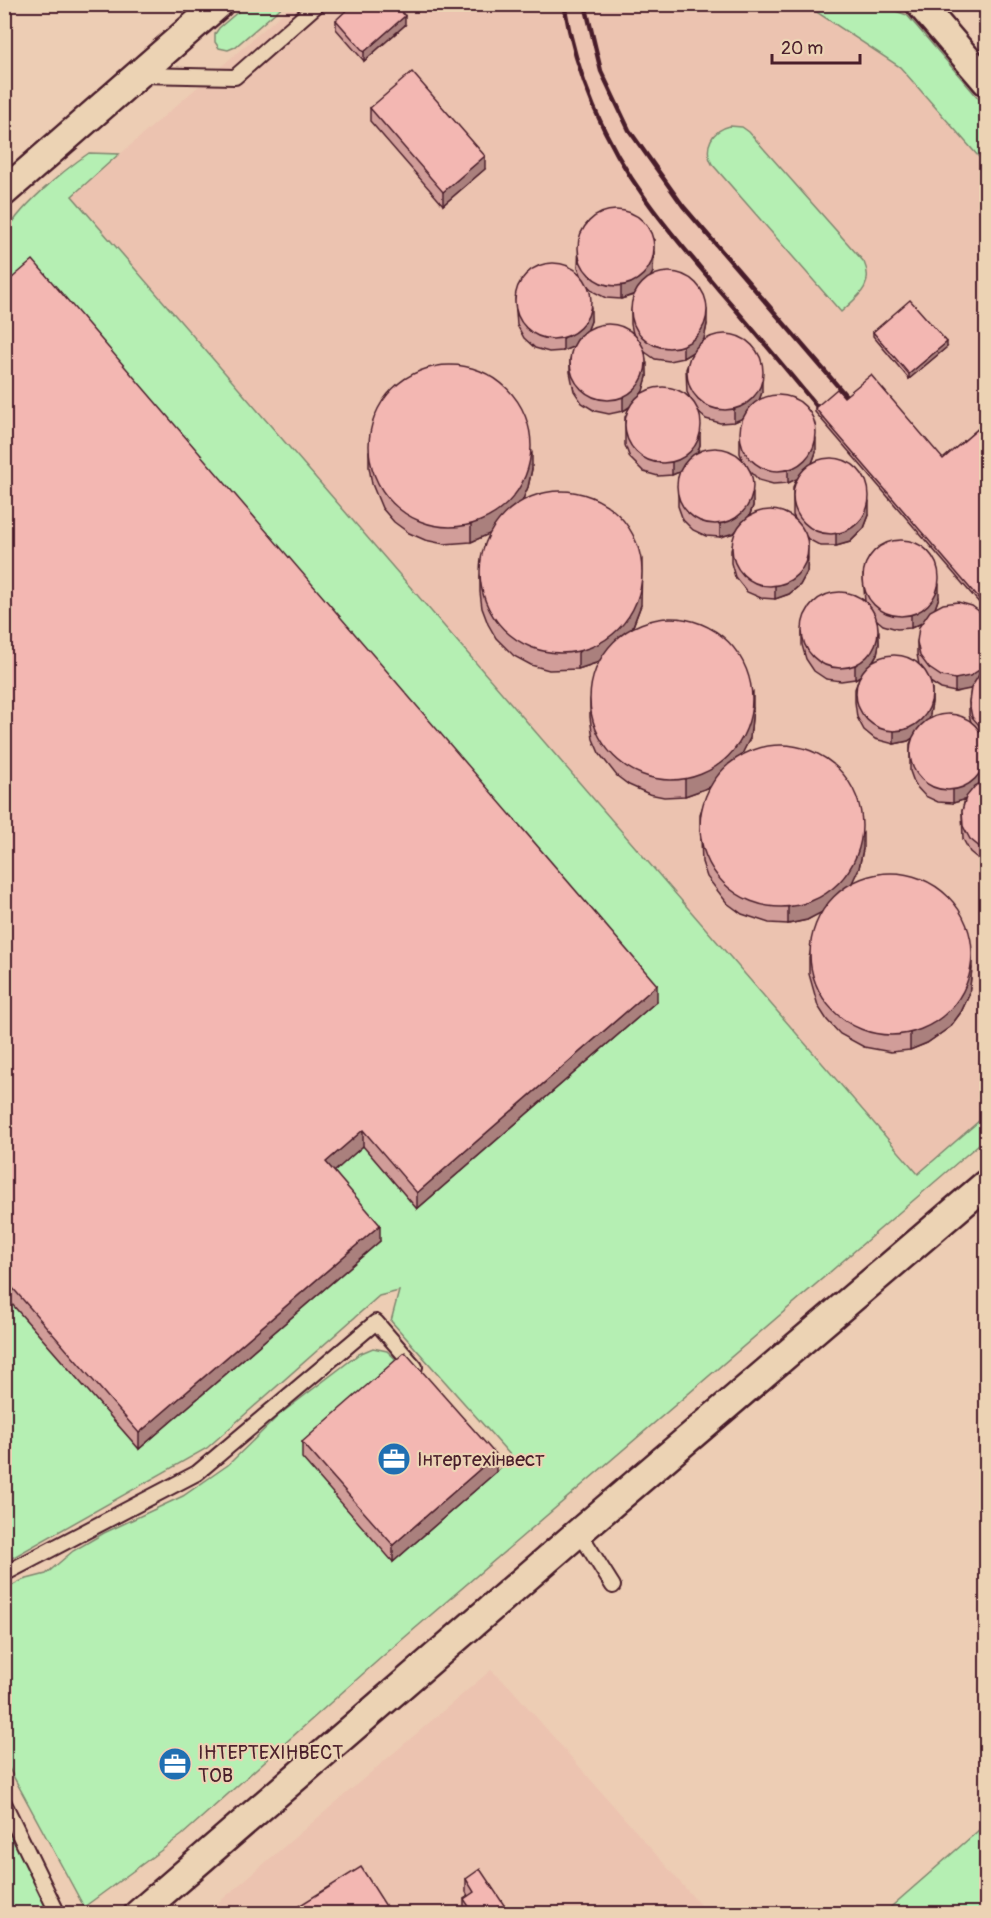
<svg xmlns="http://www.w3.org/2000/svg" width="991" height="1918" font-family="Pangolin,sans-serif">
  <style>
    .built { fill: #ecc3b0 }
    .green { fill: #b5efb3; stroke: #80876f; stroke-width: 1.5 }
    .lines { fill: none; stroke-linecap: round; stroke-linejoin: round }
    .service-casing { stroke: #4a1f2b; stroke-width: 18 }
    .minor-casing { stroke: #4a1f2b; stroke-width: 32 }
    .service { stroke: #ecd3b4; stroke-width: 14 }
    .minor { stroke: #ecd3b4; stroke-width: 27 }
    .rail { stroke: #4a1f2b; stroke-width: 4.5 }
    .wall { fill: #d19d99; stroke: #4a1f2b; stroke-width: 1.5; fill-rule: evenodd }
    .shaded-wall { fill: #aa807d; stroke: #4a1f2b; stroke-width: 1.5 }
    .building { fill: #f3b7b2; stroke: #4a1f2b; stroke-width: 1.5 }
    .labels { text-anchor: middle; stroke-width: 4.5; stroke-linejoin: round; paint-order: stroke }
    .poi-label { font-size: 20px; fill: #4a1f2b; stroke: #ecd3b4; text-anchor: start }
  </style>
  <rect width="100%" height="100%" fill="#edcdb4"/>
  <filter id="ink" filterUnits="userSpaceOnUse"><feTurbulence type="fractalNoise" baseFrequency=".0167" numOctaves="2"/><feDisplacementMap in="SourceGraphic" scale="12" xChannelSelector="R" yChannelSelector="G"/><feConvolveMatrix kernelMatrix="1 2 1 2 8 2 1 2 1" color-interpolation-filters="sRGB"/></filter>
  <g filter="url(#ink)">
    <g class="built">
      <polygon points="292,5 861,5 986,150 986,1115 919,1174 72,196"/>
      <polygon points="491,1670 509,1686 707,1913 205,1914"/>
    </g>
    <g class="green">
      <polygon points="246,5 284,5 235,47 228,50 219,48 215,42 215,34 219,28"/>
      <polygon points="806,5 878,5 907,15 986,107 986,165 900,67"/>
      <path d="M730,126L742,127L749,132L864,262C875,286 857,297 841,312L712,164C703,147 712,130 730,126Z"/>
      <path d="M89,153L119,154L72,196L918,1174L986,1115V1138L383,1656L182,1835L84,1907L5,1761V1589L23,1580L46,1574L73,1551L104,1533L183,1496L228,1465L279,1415L359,1354L373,1348L387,1351L405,1368L496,1472L512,1457L391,1321L399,1291L379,1296L207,1448L5,1562L4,1295L139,1449L326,1179L363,1146L417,1209L5,302C5,287 1,248 5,237C13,211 67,168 89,153Z"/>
      <polygon points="4,1810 59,1913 5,1913"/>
      <polygon points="986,1824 986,1913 884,1913"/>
    </g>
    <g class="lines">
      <g class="service-casing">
        <g id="service">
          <polyline points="140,75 235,77 318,4"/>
          <polyline points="579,1532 613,1586"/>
          <polyline points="4,1574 197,1473 376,1322 415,1367"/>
          <polyline points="4,1803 58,1914"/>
        </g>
      </g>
      <g class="minor-casing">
        <g id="minor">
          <polyline points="920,4 986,81"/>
          <polyline points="4,192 219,4"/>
          <polyline points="138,1914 579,1532 986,1184"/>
        </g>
      </g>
      <use href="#service" class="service"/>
      <use href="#minor" class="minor"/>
      <g class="rail">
        <path d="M564,4C576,75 605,143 647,201C669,232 695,261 719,290C753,329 786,369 819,409"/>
        <polyline points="585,4 601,71 629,130 683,206 848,398"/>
      </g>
    </g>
    <g class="wall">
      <polygon points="978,4 987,4 987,14"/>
      <polygon points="336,20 405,25 364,61 336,29"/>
      <polygon points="370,108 485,169 443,205 370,121"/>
      <path d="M579,240L654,252L653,272L650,277L707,324L704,339L701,343L762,392L759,400L816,452L812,463L869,515L864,528L850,542L836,546H821L808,539L806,536L808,558L807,572L800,585L789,594L775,599L761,598L747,592L735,577L731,563V550L737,530L734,533L720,537L706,536L693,530L683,520L678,506V478L681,471L672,475L658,476L644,472L630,458L625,445V417L630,407L623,411L609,414L595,411L582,403L574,391L570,372V359L574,346L563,351L549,352L535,348L524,338L517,325L515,298L582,277L578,267ZM587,285L594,292L606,298L621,299L634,295L631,311V324L633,334L587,331L591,321ZM645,352L655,359L669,361L683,358L693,352L686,369L687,392L691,400L642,393L647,377ZM698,412L706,419L720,423L734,422L743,418L740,440V453L743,461L697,454L700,445ZM749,470L759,480L773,484L788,483L797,478L793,487V515L795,519L749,517L753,506Z"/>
      <polygon points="4,285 657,1001 417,1209 363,1146 334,1171 380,1241 139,1449 4,1295"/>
      <polygon points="873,332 947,347 909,379 873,336"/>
      <polygon points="844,397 943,459 987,421 987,612 815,412 815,408"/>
      <polygon points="369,451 532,469 528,487 522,501 641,605 632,629 753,708 750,738 741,755 863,849 859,868 852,882 972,968 969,995 961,1012 950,1027 927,1043 910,1050 891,1052 864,1047 840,1034 827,1020 818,1006 809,974 809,957 821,912 807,920 788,924 769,923 742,914 727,903 707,877 702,862 700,814 710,787 685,796 664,797 649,794 629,785 617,776 599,753 593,739 590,717 590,700 601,660 596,663 578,669 549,670 531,665 514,656 496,638 488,624 482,608 480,592 480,576 490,533 471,542 444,544 425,540 409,533 394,522 382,508 372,484 369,467"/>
      <path d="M863,575L939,597L935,608L987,620V746L984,744L986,762L984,776L981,782L987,779V863L981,861L970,852L963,839L962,811L965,799L953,803L938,802L925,796L915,785L910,771V744L913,738L908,741L894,744L875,739L864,730L857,717L855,702V689L860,676L855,679L841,681L826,679L814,671L806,659L802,645V632L865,602ZM877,620L883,625L897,629L911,628L922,623L917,642V654L919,665L873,662L877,654L879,644ZM930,682L941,689L955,692L971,688L969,702V715L971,722L929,719L932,702Z"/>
      <polygon points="302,1442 496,1472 393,1562 302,1458"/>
      <polygon points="466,1879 510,1914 466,1914 464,1912 464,1899 468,1896 466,1892"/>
    </g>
    <g class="shaded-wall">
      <polygon points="405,16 405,25 364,61 364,52"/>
      <polygon points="485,156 485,169 443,205 443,192"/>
      <polygon points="654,239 653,272 646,285 635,294 621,299 621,286"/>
      <polygon points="591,308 591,321 586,334 577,345 563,351 563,339"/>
      <polygon points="707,311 707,324 704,339 696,350 683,358 683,346"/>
      <polygon points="947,342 947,347 909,379 909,374"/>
      <polygon points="647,364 647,377 643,391 635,403 623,411 623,398"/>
      <polygon points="762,379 762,392 757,406 748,416 734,422 734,410"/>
      <polygon points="700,432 700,445 695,458 686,469 672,475 672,462"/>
      <polygon points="816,439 816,452 811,466 801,477 788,483 788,470"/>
      <polygon points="532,453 532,469 528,487 521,504 496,531 471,542 471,525"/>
      <polygon points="753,493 753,506 748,519 734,533 720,537 720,524"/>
      <polygon points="869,502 869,515 864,528 850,542 836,546 836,533"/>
      <polygon points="808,545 807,572 800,585 789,594 775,599 775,586"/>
      <polygon points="642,560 641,605 631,631 612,653 596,663 578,669 578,653"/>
      <polygon points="939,585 939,597 934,611 924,622 911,628 911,615"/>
      <polygon points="879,632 879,644 877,654 867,671 855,679 855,666"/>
      <polygon points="987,661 987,674 982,681 970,689 955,692 955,679"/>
      <polygon points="932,689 932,702 929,721 920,733 908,741 894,744 894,731"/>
      <polygon points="753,692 753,708 750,738 736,766 713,786 685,796 685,779"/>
      <polygon points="986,749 984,776 978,789 967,799 953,803 953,790"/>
      <polygon points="863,833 863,849 859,868 851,885 832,907 807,920 788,924 788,907"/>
      <polygon points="972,951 972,968 969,995 961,1012 950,1027 927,1043 910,1050 910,1033"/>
      <polygon points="657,985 657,1001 417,1209 417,1193"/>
      <polygon points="363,1130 363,1146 326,1179 326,1162"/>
      <polygon points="380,1225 380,1241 139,1449 139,1433"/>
      <polygon points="496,1455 496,1472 393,1562 393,1545"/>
    </g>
    <g class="building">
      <polygon points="353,4 395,4 405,16 364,52 336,20"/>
      <polygon points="412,72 485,156 443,192 370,108"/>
      <circle cx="616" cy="248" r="38"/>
      <polygon points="33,260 657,985 417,1193 363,1130 326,1162 380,1225 139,1433 4,1278 4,285"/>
      <circle cx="553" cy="301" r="38"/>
      <circle cx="669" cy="310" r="38"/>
      <polygon points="910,300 947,342 909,374 873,332"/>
      <circle cx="608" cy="362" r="38"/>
      <circle cx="725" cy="372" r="38"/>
      <circle cx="450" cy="446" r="81"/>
      <polygon points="871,375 943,459 987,421 987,608 815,408 837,389 844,397"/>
      <polygon points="987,379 987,394 984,386"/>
      <circle cx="663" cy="425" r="38"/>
      <circle cx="778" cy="433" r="38"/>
      <circle cx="715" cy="486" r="38"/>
      <circle cx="831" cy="496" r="38"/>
      <circle cx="561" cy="572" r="81"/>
      <circle cx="770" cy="548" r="38"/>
      <circle cx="901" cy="578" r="38"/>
      <circle cx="840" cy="630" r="38"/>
      <polygon points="958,602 972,606 984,615 987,620 987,661 982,668 970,676 955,679 941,676 929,668 920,656 917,642 919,627 930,611 943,604"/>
      <circle cx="671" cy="699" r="81"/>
      <circle cx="894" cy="693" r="38"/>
      <polygon points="986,669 987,669 987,733 985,732 972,717 969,702 971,688 979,675"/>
      <circle cx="948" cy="752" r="38"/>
      <circle cx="781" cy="826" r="81"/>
      <polygon points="987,779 987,850 981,848 970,839 963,826 962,811 966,797 975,786"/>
      <circle cx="891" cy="954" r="81"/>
      <polygon points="405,1352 496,1455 393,1545 302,1442"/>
      <polygon points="361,1867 391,1914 286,1914"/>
      <polygon points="480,1869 510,1914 474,1914 464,1899 474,1892 466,1879"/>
    </g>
  </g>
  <defs>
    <g id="office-disc" transform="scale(1.725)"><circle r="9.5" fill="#1f6fb2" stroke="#ecd3b4"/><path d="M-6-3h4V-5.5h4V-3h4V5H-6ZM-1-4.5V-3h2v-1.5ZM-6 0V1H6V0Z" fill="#fff"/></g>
  </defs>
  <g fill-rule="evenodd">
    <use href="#office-disc" x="394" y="1459"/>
    <use href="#office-disc" x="175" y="1764"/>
  </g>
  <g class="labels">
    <g class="poi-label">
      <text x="417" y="1466">Інтертехінвест</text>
      <text x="198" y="1759">ІНТЕРТЕХІНВЕСТ<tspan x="198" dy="23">ТОВ</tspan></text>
    </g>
  </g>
  <rect width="991" height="1918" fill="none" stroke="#ecd3b4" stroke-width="24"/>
  <rect x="12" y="12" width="967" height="1894" fill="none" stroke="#4a1f2b" stroke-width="2" filter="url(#ink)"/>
  <path d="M772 54v9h88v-9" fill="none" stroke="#4a1f2b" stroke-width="3"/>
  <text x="781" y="54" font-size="18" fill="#4a1f2b" stroke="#ecd3b4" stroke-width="4.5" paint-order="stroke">20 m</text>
</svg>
